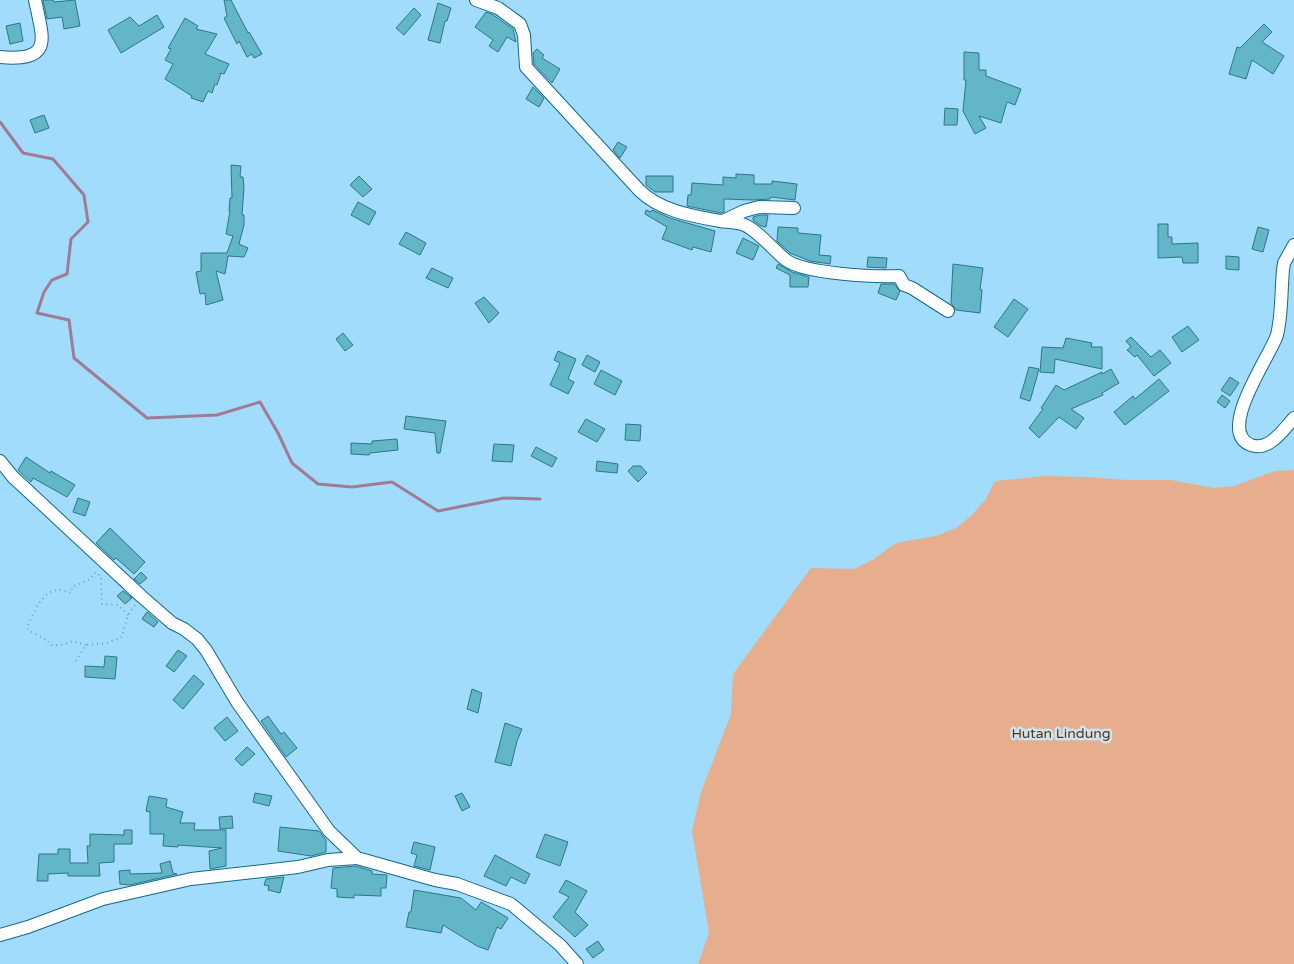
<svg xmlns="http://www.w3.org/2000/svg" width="1294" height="964" font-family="'Varela Round',sans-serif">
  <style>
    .green { fill: #e6ae8d }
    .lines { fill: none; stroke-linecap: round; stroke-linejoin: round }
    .stream { stroke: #a07c94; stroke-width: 3 }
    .building { fill: #62b6c7; stroke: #2c7785 }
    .street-casing { stroke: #12688c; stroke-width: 14 }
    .path { stroke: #6f9fb9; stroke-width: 2; stroke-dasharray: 1 4; stroke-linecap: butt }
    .street { stroke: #fff; stroke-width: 12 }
    .labels { text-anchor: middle; stroke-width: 5; stroke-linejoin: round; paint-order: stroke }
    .park-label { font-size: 14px; fill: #663105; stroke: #c8e5f5 }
  </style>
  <rect width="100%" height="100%" fill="#a1dcfc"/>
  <polygon class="green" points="1294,470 1294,964 698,964 709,933 692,831 701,792 731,714 733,674 811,568 854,569 874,559 896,543 936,536 956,528 972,515 986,499 995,481 1045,476 1086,477 1128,480 1171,480 1214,488 1234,486 1275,471"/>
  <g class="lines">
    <polyline class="stream" points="0,122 23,153 53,159 84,195 88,222 71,239 67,274 52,280 44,292 37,313 69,320 74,358 147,418 217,415 260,402 278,433 292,463 318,484 352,487 392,482 438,511 504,498 540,499"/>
  </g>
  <g class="building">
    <polygon points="43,0 53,0 54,2 75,0 80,26 64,29 62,17 47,19"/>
    <polygon points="224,0 231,0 248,33 249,32 262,54 254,58 252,54 247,57 239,41 237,44 224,18 227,16"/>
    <polygon points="438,3 451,8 447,21 445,21 440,43 428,40"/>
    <polygon points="414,8 421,15 404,35 396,28"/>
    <polygon points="486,12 492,14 513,29 516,42 507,37 498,52 489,46 493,40 475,27"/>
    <polygon points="157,15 164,27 121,53 108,30 130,17 139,26"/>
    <polygon points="185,18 198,26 196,29 217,34 205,54 229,64 224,74 221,73 217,85 215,84 212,93 208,91 203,102 191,98 192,96 165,79 173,64 165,60 171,49 168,48"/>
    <polygon points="20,23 23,41 10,44 6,26"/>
    <polygon points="1264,24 1272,32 1262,42 1284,56 1273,74 1252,60 1246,79 1229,74 1237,47 1240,48"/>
    <polygon points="537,49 544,55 542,58 560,69 552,83 534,64 533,53"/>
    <polygon points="964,52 979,53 979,70 986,70 986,76 1021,89 1015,105 1007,102 1001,123 979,116 986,128 975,134 963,111 966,80 964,80"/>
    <polygon points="533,87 544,98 539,107 526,99"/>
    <polygon points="945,108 958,109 957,125 944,125"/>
    <polygon points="44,115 49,128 35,133 30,120"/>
    <polygon points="618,142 627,147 620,158 613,150"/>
    <polygon points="231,165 241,166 240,177 243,177 244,187 242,215 244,215 244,225 239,244 248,248 244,257 228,256 225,274 216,271 223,300 206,305 205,293 200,294 196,272 201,271 201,253 227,253 233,236 226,234 230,211 229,211 230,198 232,198"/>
    <polygon points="736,174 754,175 754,184 772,184 772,181 797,184 795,200 771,197 770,199 753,200 724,199 724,212 721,213 687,206 688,195 691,195 692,183 723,185 723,177 736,178"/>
    <polygon points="359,176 372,189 363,197 350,185"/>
    <polygon points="646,176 673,176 673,192 655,192 646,185"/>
    <polygon points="358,202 376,212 369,225 351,215"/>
    <polygon points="646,210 651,212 652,210 670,218 715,231 711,252 693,247 692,250 662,239 667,227 645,214"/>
    <polygon points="760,215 768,215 766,227 761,226 753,220 753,217"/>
    <polygon points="1158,224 1168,224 1168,237 1172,237 1172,244 1198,243 1198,263 1183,263 1182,257 1158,258"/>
    <polygon points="778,227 798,228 798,233 821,235 819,255 831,256 830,264 810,261 790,253 777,241"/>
    <polygon points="1258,227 1269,230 1263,252 1252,249"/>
    <polygon points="406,232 426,243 420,255 399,244"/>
    <polygon points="743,238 759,246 753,260 736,253"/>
    <polygon points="1226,256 1239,257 1239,270 1226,269"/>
    <polygon points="868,257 887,258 886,268 867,267"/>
    <polygon points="778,264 792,272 809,277 808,287 790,287 790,275 776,268"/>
    <polygon points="953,264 983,268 980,289 982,290 980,313 956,310 951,303"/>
    <polygon points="432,268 453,278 448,288 426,278"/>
    <polygon points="881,284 894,284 900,291 896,300 878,293"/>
    <polygon points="484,297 499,313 489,323 475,303"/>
    <polygon points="1014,299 1028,309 1008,337 994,327"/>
    <polygon points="1188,326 1199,340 1182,352 1172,337"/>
    <polygon points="343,333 353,345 345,351 336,339"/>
    <polygon points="1131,337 1151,357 1160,350 1171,363 1154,376 1137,355 1135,357 1127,350 1131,347 1126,341"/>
    <polygon points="1066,338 1092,343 1091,347 1102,347 1102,369 1055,359 1054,373 1040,372 1042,347 1063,348"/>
    <polygon points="558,351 576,359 568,379 574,382 568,394 550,385 560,363 554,360"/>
    <polygon points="587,355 600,362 595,372 582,365"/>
    <polygon points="1029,367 1039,369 1030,401 1020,398"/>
    <polygon points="1111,369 1119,383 1102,393 1103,395 1071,409 1084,418 1076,429 1059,417 1039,438 1029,428 1043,409 1041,408 1056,385 1064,390 1102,372 1102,374"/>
    <polygon points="601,370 622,381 615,395 594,384"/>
    <polygon points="1230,377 1239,383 1230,396 1221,390"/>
    <polygon points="1159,379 1169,391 1125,425 1114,412 1133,396 1135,399"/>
    <polygon points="1222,395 1230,401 1225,408 1217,402"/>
    <polygon points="406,416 446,421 440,453 437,453 435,433 404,429"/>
    <polygon points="586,419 605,429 597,442 578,432"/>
    <polygon points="626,424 641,425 640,441 625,440"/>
    <polygon points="397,439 398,450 370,453 369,455 351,454 351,443 372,444 372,441"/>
    <polygon points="494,444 514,445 512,462 492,461"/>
    <polygon points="536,447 557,458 552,467 531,456"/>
    <polygon points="26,457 50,473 51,471 75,485 67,497 33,478 31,482 19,471 18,470"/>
    <polygon points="597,461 618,464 617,473 596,471"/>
    <polygon points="633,466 641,466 647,473 638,482 628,471"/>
    <polygon points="78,498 90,502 85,516 73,512"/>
    <polygon points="110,528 145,562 134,574 116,558 114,560 96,543"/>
    <polygon points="141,572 147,578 140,584 134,579"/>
    <polygon points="123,591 132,598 125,604 117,596"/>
    <polygon points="147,612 158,622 154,627 142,619"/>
    <polygon points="178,650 187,656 174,672 166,666"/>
    <polygon points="105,656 117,657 115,679 85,677 85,666 104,667"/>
    <polygon points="194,675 204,684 183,709 173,700"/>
    <polygon points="472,689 482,693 478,713 467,709"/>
    <polygon points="268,716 281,734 284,732 297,748 286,757 261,721"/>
    <polygon points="227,717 238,731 225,741 214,728"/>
    <polygon points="505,723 522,729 517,741 511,766 495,762"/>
    <polygon points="247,747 255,754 242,766 235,759"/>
    <polygon points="255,793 272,796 269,806 253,802"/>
    <polygon points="462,793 470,807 462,811 455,796"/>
    <polygon points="149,796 167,799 166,807 183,812 180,823 195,823 194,830 226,830 226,866 210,869 209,851 222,848 178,845 178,847 163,846 164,834 150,834 150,812 146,811"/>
    <polygon points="232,816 233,828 220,829 219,817"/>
    <polygon points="280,827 319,831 326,840 326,852 311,856 278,851"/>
    <polygon points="124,830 132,830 132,844 114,844 114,862 99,863 100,876 68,876 68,873 48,874 48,881 37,881 39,854 58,854 58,849 70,849 70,863 88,863 87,846 90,846 90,834 124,835"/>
    <polygon points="545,834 568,842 560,866 536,857"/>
    <polygon points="414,842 435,847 430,870 414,866 417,855 411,853"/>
    <polygon points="495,855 530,874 525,884 511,877 506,886 484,876"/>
    <polygon points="170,861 173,873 177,874 130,885 120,884 119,871 130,870 130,874 162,873 160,864"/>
    <polygon points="356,866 372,871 372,874 387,875 386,888 381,888 381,896 354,895 354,898 337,897 337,889 331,888 333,868"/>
    <polygon points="284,877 280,893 268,890 269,886 264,885 266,879"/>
    <polygon points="566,880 587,891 575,912 588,925 575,937 553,917 569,897 559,892"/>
    <polygon points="414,890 461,898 476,910 481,902 508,918 501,929 497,927 488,950 477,946 443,925 441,933 406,927 409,912 411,912"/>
    <polygon points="598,941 604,950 593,958 586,949"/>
  </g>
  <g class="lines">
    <g class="street-casing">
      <g id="street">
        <path d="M476,0L498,8L520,24L524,35L526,67L639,190C660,211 692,216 720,221C727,222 735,222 742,224C756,228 774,251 786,260C805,274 875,277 899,276L904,285L912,288L948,311"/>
        <path d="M0,57C54,62 43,39 35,0"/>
        <polyline points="723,221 744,211 759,207 794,208"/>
        <path d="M1294,245L1284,263L1283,270C1281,291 1282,315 1277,335C1271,355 1215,432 1251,445C1269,452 1284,429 1294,418"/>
        <polyline points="0,461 13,477 141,596 172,623 184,629 197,639 206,650 237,702 329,831 357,858 435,880 457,884 511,904 560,945 577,964"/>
        <polyline points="0,935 28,927 103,899 191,879 298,867 328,860 357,858"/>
      </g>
    </g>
    <g class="path">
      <path d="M86,645L73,641L60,645H50L47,640L28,630L27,627C36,609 45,581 71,593L72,587L90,579L96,572L101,577L102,604L118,605L128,615"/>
      <polyline points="76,661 86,645 107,643 122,637 128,615 135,605"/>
    </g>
    <use href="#street" class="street"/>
  </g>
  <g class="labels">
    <g class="park-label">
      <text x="1061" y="738">Hutan Lindung</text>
    </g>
  </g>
</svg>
